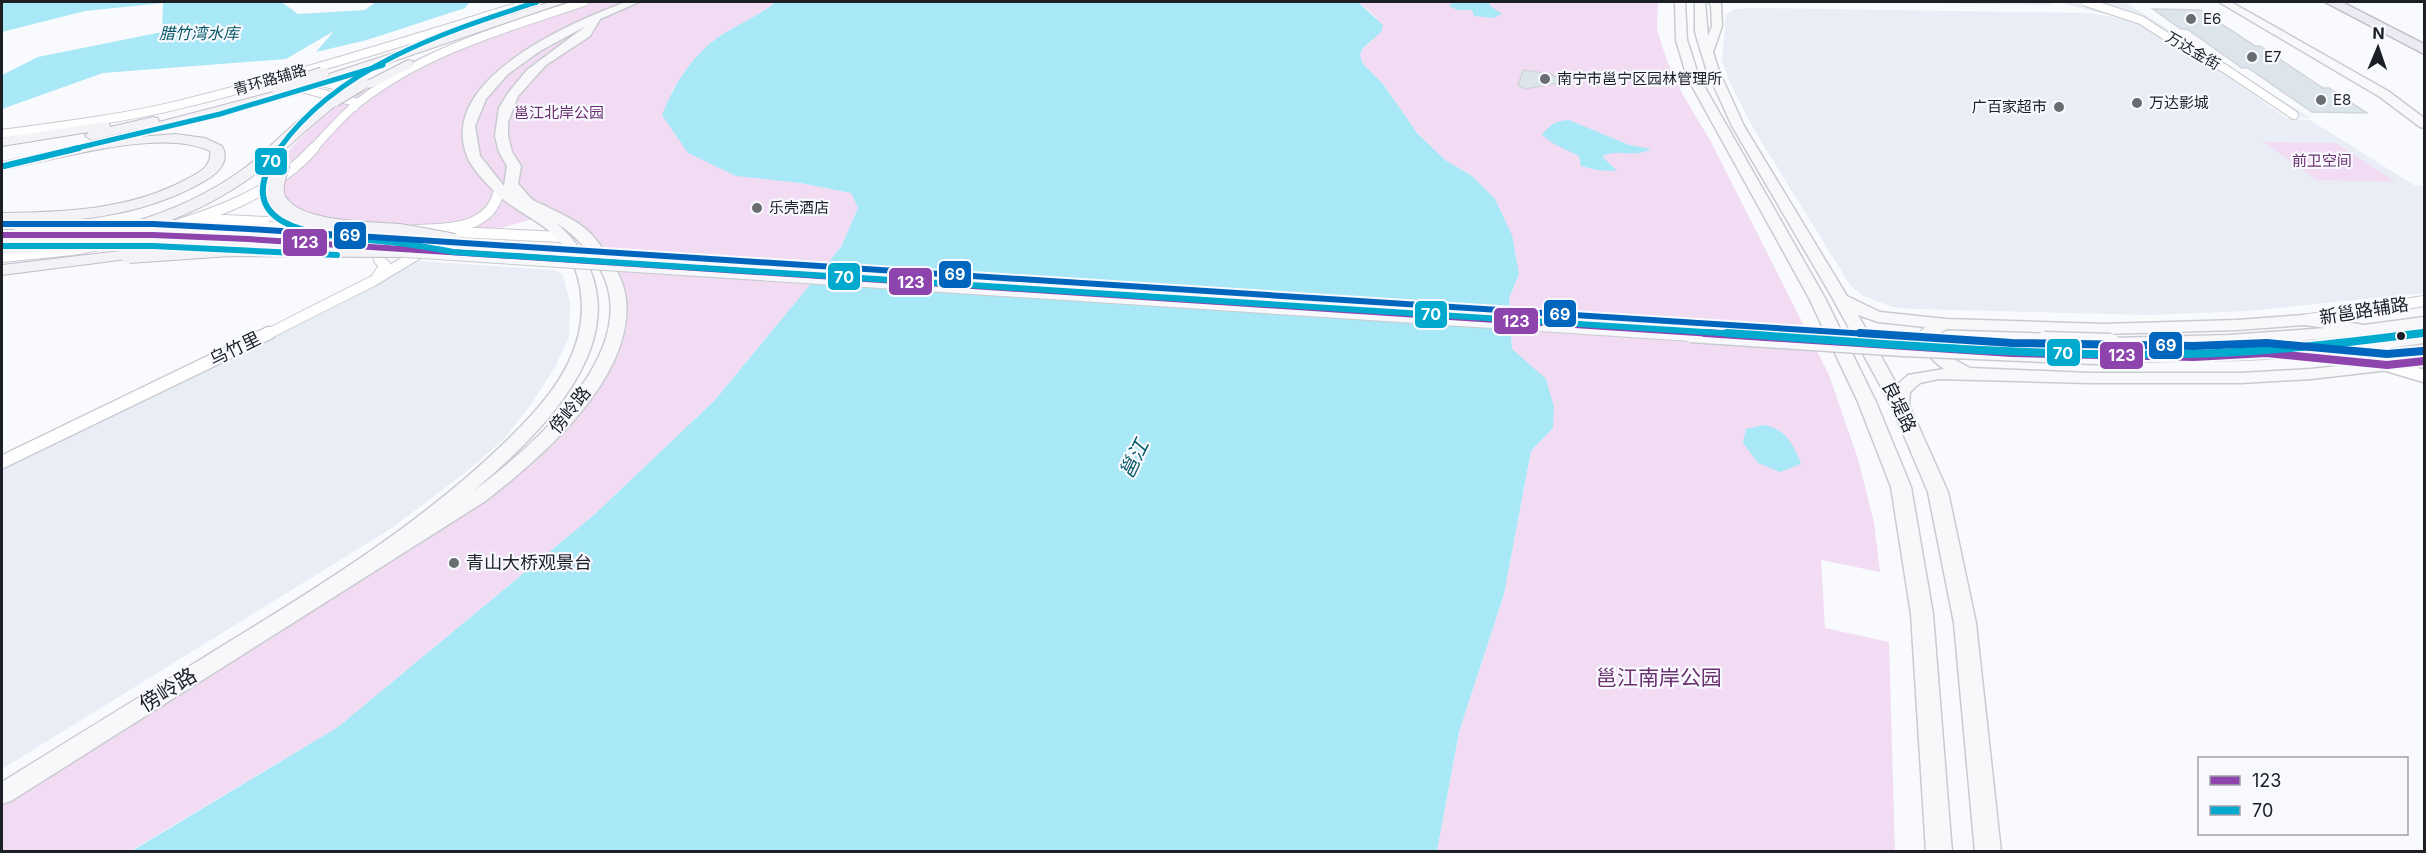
<svg xmlns="http://www.w3.org/2000/svg" width="2426" height="853" font-family="Inter,'Noto Sans SC',sans-serif">
  <style>
    .built { fill: #e9edf5 }
    .green { fill: #f1dcf4 }
    .water { fill: #a8e8f7 }
    .building { fill: #dde5ec; stroke: #d1d5da; stroke-width: 1.5 }
    .lines { fill: none; stroke-linecap: round; stroke-linejoin: round }
    .street-far2-casing { stroke: #c9cbd0; stroke-width: 10 }
    .street-far1-casing { stroke: #c9cbd0; stroke-width: 12 }
    .street-casing { stroke: #c9cbd0; stroke-width: 15 }
    .secondary-casing { stroke: #c9cbd0; stroke-width: 3 }
    .primary-casing { stroke: #bfbdc7; stroke-width: 2 }
    .highway-casing { stroke: #bfbdc7; stroke-width: 3 }
    .street-far2 { stroke: #fefeff; stroke-width: 8 }
    .street-far1 { stroke: #fefeff; stroke-width: 10 }
    .street { stroke: #fefeff; stroke-width: 12 }
    .secondary { fill: #f8f8fa; fill-rule: evenodd }
    .primary { fill: #f3f2f7; fill-rule: evenodd }
    .highway { fill: #eceaf3; fill-rule: evenodd }
    .secondary-bridge-far1-casing { stroke: #c9cbd0; stroke-width: 17; stroke-linecap: butt }
    .secondary-bridge-casing { stroke: #c9cbd0; stroke-width: 21; stroke-linecap: butt }
    .primary-bridge-far1-casing { stroke: #bfbdc7; stroke-width: 15; stroke-linecap: butt }
    .primary-bridge-casing { stroke: #bfbdc7; stroke-width: 18; stroke-linecap: butt }
    .secondary-bridge-far1 { stroke: #f8f8fa; stroke-width: 15 }
    .secondary-bridge { stroke: #f8f8fa; stroke-width: 18 }
    .primary-bridge-far1 { stroke: #f3f2f7; stroke-width: 13 }
    .primary-bridge { stroke: #f3f2f7; stroke-width: 16 }
    .bus-1-far1-casing { stroke: #f8f9fe; stroke-width: 10 }
    .bus-1-casing { stroke: #f8f9fe; stroke-width: 12 }
    .bus-2-far2-casing { stroke: #f8f9fe; stroke-width: 8 }
    .bus-2-far1-casing { stroke: #f8f9fe; stroke-width: 10 }
    .bus-2-casing { stroke: #f8f9fe; stroke-width: 12 }
    .bus-3-far1-casing { stroke: #f8f9fe; stroke-width: 10 }
    .bus-3-casing { stroke: #f8f9fe; stroke-width: 12 }
    .bus-1-far1 { stroke: #8e44ad; stroke-width: 6 }
    .bus-1 { stroke: #8e44ad; stroke-width: 8 }
    .bus-2-far2 { stroke: #00a9ce; stroke-width: 5 }
    .bus-2-far1 { stroke: #00a9ce; stroke-width: 6 }
    .bus-2 { stroke: #00a9ce; stroke-width: 8 }
    .bus-3-far1 { stroke: #0065bd; stroke-width: 6 }
    .bus-3 { stroke: #0065bd; stroke-width: 8 }
    .poi-dot { fill: #696c71; stroke: #f8f9fe; stroke-width: 2 }
    .bus-dot { fill: #1c1f26; stroke: #f8f9fe; stroke-width: 2 }
    .labels { text-anchor: middle; stroke-width: 4.5; stroke-linejoin: round; paint-order: stroke }
    .far-poi-label { font-size: 15px; fill: #1c1f26; stroke: #f8f9fe; text-anchor: start }
    .far-street-label { font-size: 15px; fill: #1c1f26; stroke: #f8f9fe }
    .far-park-label { font-size: 15px; fill: #6b3070; stroke: #f8f9fe }
    .far-water-label { font-size: 16px; font-style: italic; fill: #045866; stroke: #f8f9fe }
    .street-label { font-size: 18px; fill: #1c1f26; stroke: #f8f9fe }
    .poi-label { font-size: 18px; fill: #1c1f26; stroke: #f8f9fe; text-anchor: start }
    .water-label { font-size: 20px; font-style: italic; fill: #045866; stroke: #f8f9fe }
    .near-park-label { font-size: 21px; fill: #6b3070; stroke: #f8f9fe }
    .near-street-label { font-size: 21px; fill: #1c1f26; stroke: #f8f9fe }
    .line-badge { stroke: #f8f9fe; stroke-width: 2 }
    .badge-label { font-size: 16px; text-anchor: middle; font-weight: bold; fill: #fff }
  </style>
  <rect width="100%" height="100%" fill="#f9fafd"/>
  <g class="built">
    <polygon points="1832,2 2049,2 2053,4 2049,5"/>
    <polygon points="2056,2 2125,2 2311,118 2288,117 2224,74 2286,118 2310,120 2414,185 2424,186 2424,293 2248,311 2149,315 1913,309 1893,307 1863,296 1850,285 1753,128 1730,83 1722,60 1726,15 1735,9 1754,8 2088,13 2125,19"/>
    <polygon points="419,261 554,270 563,274 570,304 569,337 555,367 530,406 504,439 466,472 392,528 2,769 2,470 346,302 404,266"/>
  </g>
  <g class="green">
    <path d="M569,2H776C758,16 738,24 720,36C699,51 685,72 671,93L800,183L851,193L858,208L841,247L715,400L595,514L338,727L130,851L2,852V794L477,498L585,394L619,313L585,236L549,214L454,242L361,229L280,204C281,192 278,174 282,163C286,152 297,141 305,134C371,65 481,32 569,2Z"/>
    <polygon points="1358,2 1658,2 1657,29 1667,61 1683,95 1710,140 1829,375 1858,459 1874,522 1880,572 1821,560 1825,628 1889,642 1895,851 1437,851 1459,732 1504,594 1531,451 1553,428 1519,357 1512,349 1509,298 1519,274 1472,176 1445,160 1417,133 1383,84 1363,64 1360,55 1363,48 1373,40 1377,18"/>
    <polygon points="2263,142 2336,143 2396,182 2316,180"/>
  </g>
  <g class="water">
    <polygon points="2,2 269,2 283,3 298,14 365,10 376,2 470,2 465,8 367,40 316,52 334,31 286,59 103,73 2,109 2,75 38,57 162,32 163,3 85,11 2,32"/>
    <path d="M776,2H1358L1383,25L1381,32L1363,48L1360,55L1363,64L1383,84L1417,133L1445,160L1472,176L1495,199L1512,235L1519,274L1509,298L1512,349L1546,379L1554,407L1553,428L1531,451L1504,594L1459,732L1437,851L130,852L338,727L595,514L715,400L841,247L858,208L851,193L800,183L736,176L688,153L662,115C674,85 692,55 720,36C738,24 758,16 776,2Z"/>
    <polygon points="1491,2 1489,5 1502,14 1493,18 1474,16 1472,10 1457,10 1449,6 1452,3"/>
    <path d="M1569,120L1629,145L1651,149C1635,158 1619,149 1602,156L1617,171L1597,170L1581,166L1579,156L1554,144L1542,135C1550,124 1556,121 1569,120Z"/>
    <path d="M1764,425C1786,429 1793,444 1801,464L1780,472L1758,463L1743,443L1746,429Z"/>
  </g>
  <g class="building">
    <polygon points="2153,9 2200,10 2255,46 2260,46 2323,88 2329,88 2367,113 2312,112 2248,68 2242,68 2187,29 2181,29"/>
    <polygon points="1523,70 1551,74 1564,82 1525,89 1518,85"/>
  </g>
  <g class="lines">
    <g class="street-far2-casing">
      <g id="street-far2">
        <polyline points="2086,2 2141,20 2192,53 2224,68 2294,115"/>
        <polyline points="304,78 357,90"/>
        <polyline points="285,84 355,102 354,107"/>
        <path d="M2,134C61,126 120,119 178,105C297,76 415,38 533,2"/>
        <path d="M313,149C327,133 341,117 358,103C423,51 506,28 584,2"/>
      </g>
    </g>
    <g class="street-far1-casing">
      <g id="street-far1">
        <polyline points="203,219 308,224"/>
        <path d="M416,230C449,229 493,229 499,189"/>
        <path d="M153,232C212,215 272,195 314,148"/>
        <polyline points="455,232 561,237"/>
        <polyline points="2,257 72,250 131,239"/>
        <polyline points="377,277 385,265 379,260 378,251"/>
        <polyline points="2304,320 2424,301"/>
        <polyline points="266,335 373,281 464,226"/>
      </g>
    </g>
    <g class="street-casing">
      <g id="street">
        <polyline points="2387,365 2424,376"/>
        <polyline points="2,462 269,333"/>
      </g>
    </g>
    <g class="secondary-casing">
      <g id="secondary">
        <path d="M626,2H639L600,19L590,36L546,65L518,96L508,122V136L512,152L521,166L518,184C523,189 529,197 533,200C537,203 545,205 549,208C564,215 581,223 592,235C607,253 623,275 626,299C634,379 540,459 484,502L11,801L2,804V782C69,740 136,699 203,658C307,594 412,531 500,447C527,421 556,392 571,357C587,321 586,280 564,247C546,221 513,212 493,190C485,182 471,167 467,156C437,79 572,22 626,2ZM586,26L527,70L508,93L499,108L495,136L499,152L507,166L504,186L480,156L475,126L486,99L508,74L540,51ZM556,223C573,233 583,245 595,261C654,344 531,448 472,492C529,444 622,359 592,275C585,254 573,237 556,223Z"/>
        <polygon points="1675,2 1685,2 1687,40 1699,77 1825,298 1876,402 1911,487 1933,614 1952,852 1926,852 1911,614 1891,487 1858,402 1809,298 1687,77 1676,40"/>
        <path d="M1695,2H1705L1708,36L1712,26L1711,5L1708,2H1719L1721,4L1722,26L1713,52L1719,71L1744,126L1847,296L1880,312L1946,319L2104,324L2237,320L2304,315L2364,325L2424,317V327C2321,342 2216,346 2111,348L2103,343L2111,338L2229,335L2326,328L2304,325L2237,330L2104,334L1947,329L1935,335L1939,347L1946,355L1970,368L2090,373H2241L2311,369L2424,356V366L2311,379L2241,383H2090L1939,379L1920,383L1910,392L1909,405L1948,492L1976,623L2001,852H1975L1954,623L1928,492L1891,405L1832,297L1732,126L1707,71L1701,52L1695,32ZM1858,315L1878,322L1925,327L1918,334C1922,349 1931,360 1944,369L1908,375L1897,385Z"/>
        <polygon points="2219,2 2231,2 2388,91 2424,118 2424,128 2420,127 2380,97"/>
        <polygon points="2,221 35,221 42,225 35,229 2,229"/>
        <polygon points="454,238 504,240 511,244 504,248 449,245 447,242"/>
        <path d="M2424,333V343C2323,359 2221,362 2119,361L2111,356L2119,351C2221,352 2323,348 2424,333Z"/>
      </g>
    </g>
    <g class="primary-casing">
      <g id="primary">
        <polygon points="550,2 566,2 339,80 329,80 328,77 329,74"/>
        <polygon points="408,60 412,61 414,64 412,67 373,87 368,88 361,84"/>
        <polygon points="292,87 299,91 297,94 141,135 136,134 135,130 92,140 85,136 89,132 2,146 2,138 104,122 109,123 110,127 153,117 158,118 159,122"/>
        <path d="M334,96L339,97L341,100L339,103C306,128 278,159 244,182C175,229 85,252 2,254V244C87,238 175,220 246,167C266,152 314,101 334,96Z"/>
        <path d="M175,134L205,138L222,146C232,164 213,177 199,184C139,217 69,223 2,223V213C65,212 129,210 185,180C198,173 212,167 210,151C160,127 57,160 2,170V162L114,139Z"/>
        <polygon points="129,250 135,252 137,255 135,258 2,275 2,265"/>
      </g>
    </g>
    <g class="highway-casing">
      <polygon id="highway" points="2325,2 2342,2 2424,44 2424,54"/>
    </g>
    <use href="#street-far2" class="street-far2"/>
    <use href="#street-far1" class="street-far1"/>
    <use href="#street" class="street"/>
    <use href="#secondary" class="secondary"/>
    <use href="#primary" class="primary"/>
    <use href="#highway" class="highway"/>
    <g class="secondary-bridge-far1-casing">
      <g id="secondary-bridge-far1">
        <polyline points="268,229 345,234"/>
        <polyline points="19,235 153,235 288,242"/>
        <polyline points="384,248 1714,335"/>
      </g>
    </g>
    <g class="secondary-bridge-casing">
      <g id="secondary-bridge">
        <polyline points="1691,333 1903,347 2119,356"/>
        <polyline points="2044,341 2111,343"/>
      </g>
    </g>
    <g class="primary-bridge-far1-casing">
      <g id="primary-bridge-far1">
        <polyline points="278,88 322,74"/>
        <polyline points="334,100 362,83"/>
      </g>
    </g>
    <g class="primary-bridge-casing">
      <g id="primary-bridge">
        <path d="M282,163C278,176 271,191 280,203C300,231 368,229 399,232C417,235 436,238 454,242"/>
        <polyline points="129,255 230,248 399,249"/>
      </g>
    </g>
    <use href="#secondary-bridge-far1" class="secondary-bridge-far1"/>
    <use href="#secondary-bridge" class="secondary-bridge"/>
    <use href="#primary-bridge-far1" class="primary-bridge-far1"/>
    <use href="#primary-bridge" class="primary-bridge"/>
    <g class="bus-1-far1-casing">
      <polyline id="bus-1-far1" points="2,235 153,235 248,239 1728,335"/>
    </g>
    <g class="bus-1-casing">
      <polyline id="bus-1" points="1705,333 2012,353 2194,357 2266,353 2387,365 2424,361"/>
    </g>
    <g class="bus-2-far2-casing">
      <g id="bus-2-far2">
        <polyline points="73,149 220,114 383,65"/>
        <path d="M279,149C338,66 445,32 537,2"/>
      </g>
    </g>
    <g class="bus-2-far1-casing">
      <g id="bus-2-far1">
        <path d="M280,148C219,236 336,236 389,242C411,244 432,248 453,252L1751,335"/>
        <polyline points="4,166 79,148"/>
        <polyline points="2,246 153,246 337,255"/>
        <polyline points="2411,335 2424,333"/>
      </g>
    </g>
    <g class="bus-2-casing">
      <path id="bus-2" d="M1727,333C1878,343 2030,357 2182,354C2263,353 2343,343 2423,333"/>
    </g>
    <g class="bus-3-far1-casing">
      <polyline id="bus-3-far1" points="2,224 153,224 249,229 1883,335"/>
    </g>
    <g class="bus-3-casing">
      <polyline id="bus-3" points="1860,333 2012,343 2194,346 2267,343 2387,354 2423,351"/>
    </g>
    <use href="#bus-1-far1" class="bus-1-far1"/>
    <use href="#bus-1" class="bus-1"/>
    <use href="#bus-2-far2" class="bus-2-far2"/>
    <use href="#bus-2-far1" class="bus-2-far1"/>
    <use href="#bus-2" class="bus-2"/>
    <use href="#bus-3-far1" class="bus-3-far1"/>
    <use href="#bus-3" class="bus-3"/>
  </g>
  <g class="poi-dot">
    <circle cx="2191" cy="19" r="6"/>
    <circle cx="2252" cy="57" r="6"/>
    <circle cx="1545" cy="79" r="6"/>
    <circle cx="2321" cy="100" r="6"/>
    <circle cx="2137" cy="103" r="6"/>
    <circle cx="2059" cy="107" r="6"/>
    <circle cx="757" cy="208" r="6"/>
    <circle cx="454" cy="563" r="6"/>
  </g>
  <circle class="bus-dot" cx="2401" cy="336" r="5"/>
  <g class="labels">
    <g class="far-poi-label">
      <text x="2203" y="24">E6</text>
      <text x="2264" y="62">E7</text>
      <text x="1557" y="84">南宁市邕宁区园林管理所</text>
      <text x="2333" y="105">E8</text>
      <text x="2149" y="108">万达影城</text>
      <text x="2047" y="112" text-anchor="end">广百家超市</text>
      <text x="769" y="213">乐壳酒店</text>
    </g>
    <g class="far-street-label">
      <text transform="translate(2193 51) rotate(30)" y="5">万达金街</text>
      <text transform="translate(270 80) rotate(-16)" y="5">青环路辅路</text>
    </g>
    <g class="far-park-label">
      <text x="559" y="118">邕江北岸公园</text>
      <text x="2322" y="166">前卫空间</text>
    </g>
    <g class="far-water-label">
      <text x="199" y="39">腊竹湾水库</text>
    </g>
    <g class="street-label">
      <text transform="translate(2364 311) rotate(-9)" y="6">新邕路辅路</text>
      <text transform="translate(235 349) rotate(-26)" y="6">乌竹里</text>
      <text transform="translate(1899 407) rotate(64)" y="6">良堤路</text>
      <text transform="translate(570 410) rotate(-51)" y="6">傍岭路</text>
    </g>
    <g class="poi-label">
      <text x="466" y="569">青山大桥观景台</text>
    </g>
    <g class="water-label">
      <text transform="translate(1134 459) rotate(-64)" y="7">邕江</text>
    </g>
    <g class="near-park-label">
      <text x="1659" y="685">邕江南岸公园</text>
    </g>
    <g class="near-street-label">
      <text transform="translate(168 690) rotate(-32)" y="7">傍岭路</text>
    </g>
  </g>
  <g class="line-badge">
    <rect x="254" y="147" width="34" height="29" rx="6" fill="#00a9ce"/>
    <rect x="333" y="221" width="34" height="29" rx="6" fill="#0065bd"/>
    <rect x="282" y="228" width="46" height="29" rx="6" fill="#8e44ad"/>
    <rect x="938" y="260" width="34" height="29" rx="6" fill="#0065bd"/>
    <rect x="827" y="262" width="34" height="29" rx="6" fill="#00a9ce"/>
    <rect x="888" y="267" width="45" height="29" rx="6" fill="#8e44ad"/>
    <rect x="1543" y="299" width="34" height="29" rx="6" fill="#0065bd"/>
    <rect x="1414" y="300" width="34" height="29" rx="6" fill="#00a9ce"/>
    <rect x="1493" y="307" width="46" height="28" rx="6" fill="#8e44ad"/>
    <rect x="2148" y="331" width="35" height="29" rx="6" fill="#0065bd"/>
    <rect x="2046" y="338" width="35" height="29" rx="6" fill="#00a9ce"/>
    <rect x="2099" y="341" width="45" height="29" rx="6" fill="#8e44ad"/>
  </g>
  <g class="badge-label">
    <text x="271" y="167">70</text>
    <text x="350" y="241">69</text>
    <text x="305" y="248">123</text>
    <text x="955" y="280">69</text>
    <text x="844" y="283">70</text>
    <text x="911" y="288">123</text>
    <text x="1560" y="320">69</text>
    <text x="1431" y="320">70</text>
    <text x="1516" y="327">123</text>
    <text x="2166" y="351">69</text>
    <text x="2063" y="359">70</text>
    <text x="2122" y="361">123</text>
  </g>
  <rect width="2426" height="853" fill="none" stroke="#1c1f26" stroke-width="6"/>
  <rect x="2198" y="757" width="210" height="78" fill="#f8f9fe" stroke="#a0a2a8" stroke-width="1.5"/>
  <rect x="2210" y="776" width="30" height="9" fill="#8e44ad" stroke="#a0a2a8" stroke-width="1.5"/>
  <text x="2252" y="787" font-size="18" fill="#1c1f26">123</text>
  <rect x="2210" y="806" width="30" height="9" fill="#00a9ce" stroke="#a0a2a8" stroke-width="1.5"/>
  <text x="2252" y="817" font-size="18" fill="#1c1f26">70</text>
  <g transform="translate(2378 48) rotate(2)" stroke="#f8f9fe" stroke-width="4.5" paint-order="stroke">
  <path d="M0-4.5L10 22L0 15L-10 22Z" fill="#1c1f26"/>
  <text y="-9" font-size="16" font-weight="bold" text-anchor="middle" fill="#1c1f26">N</text>
  </g>
</svg>
